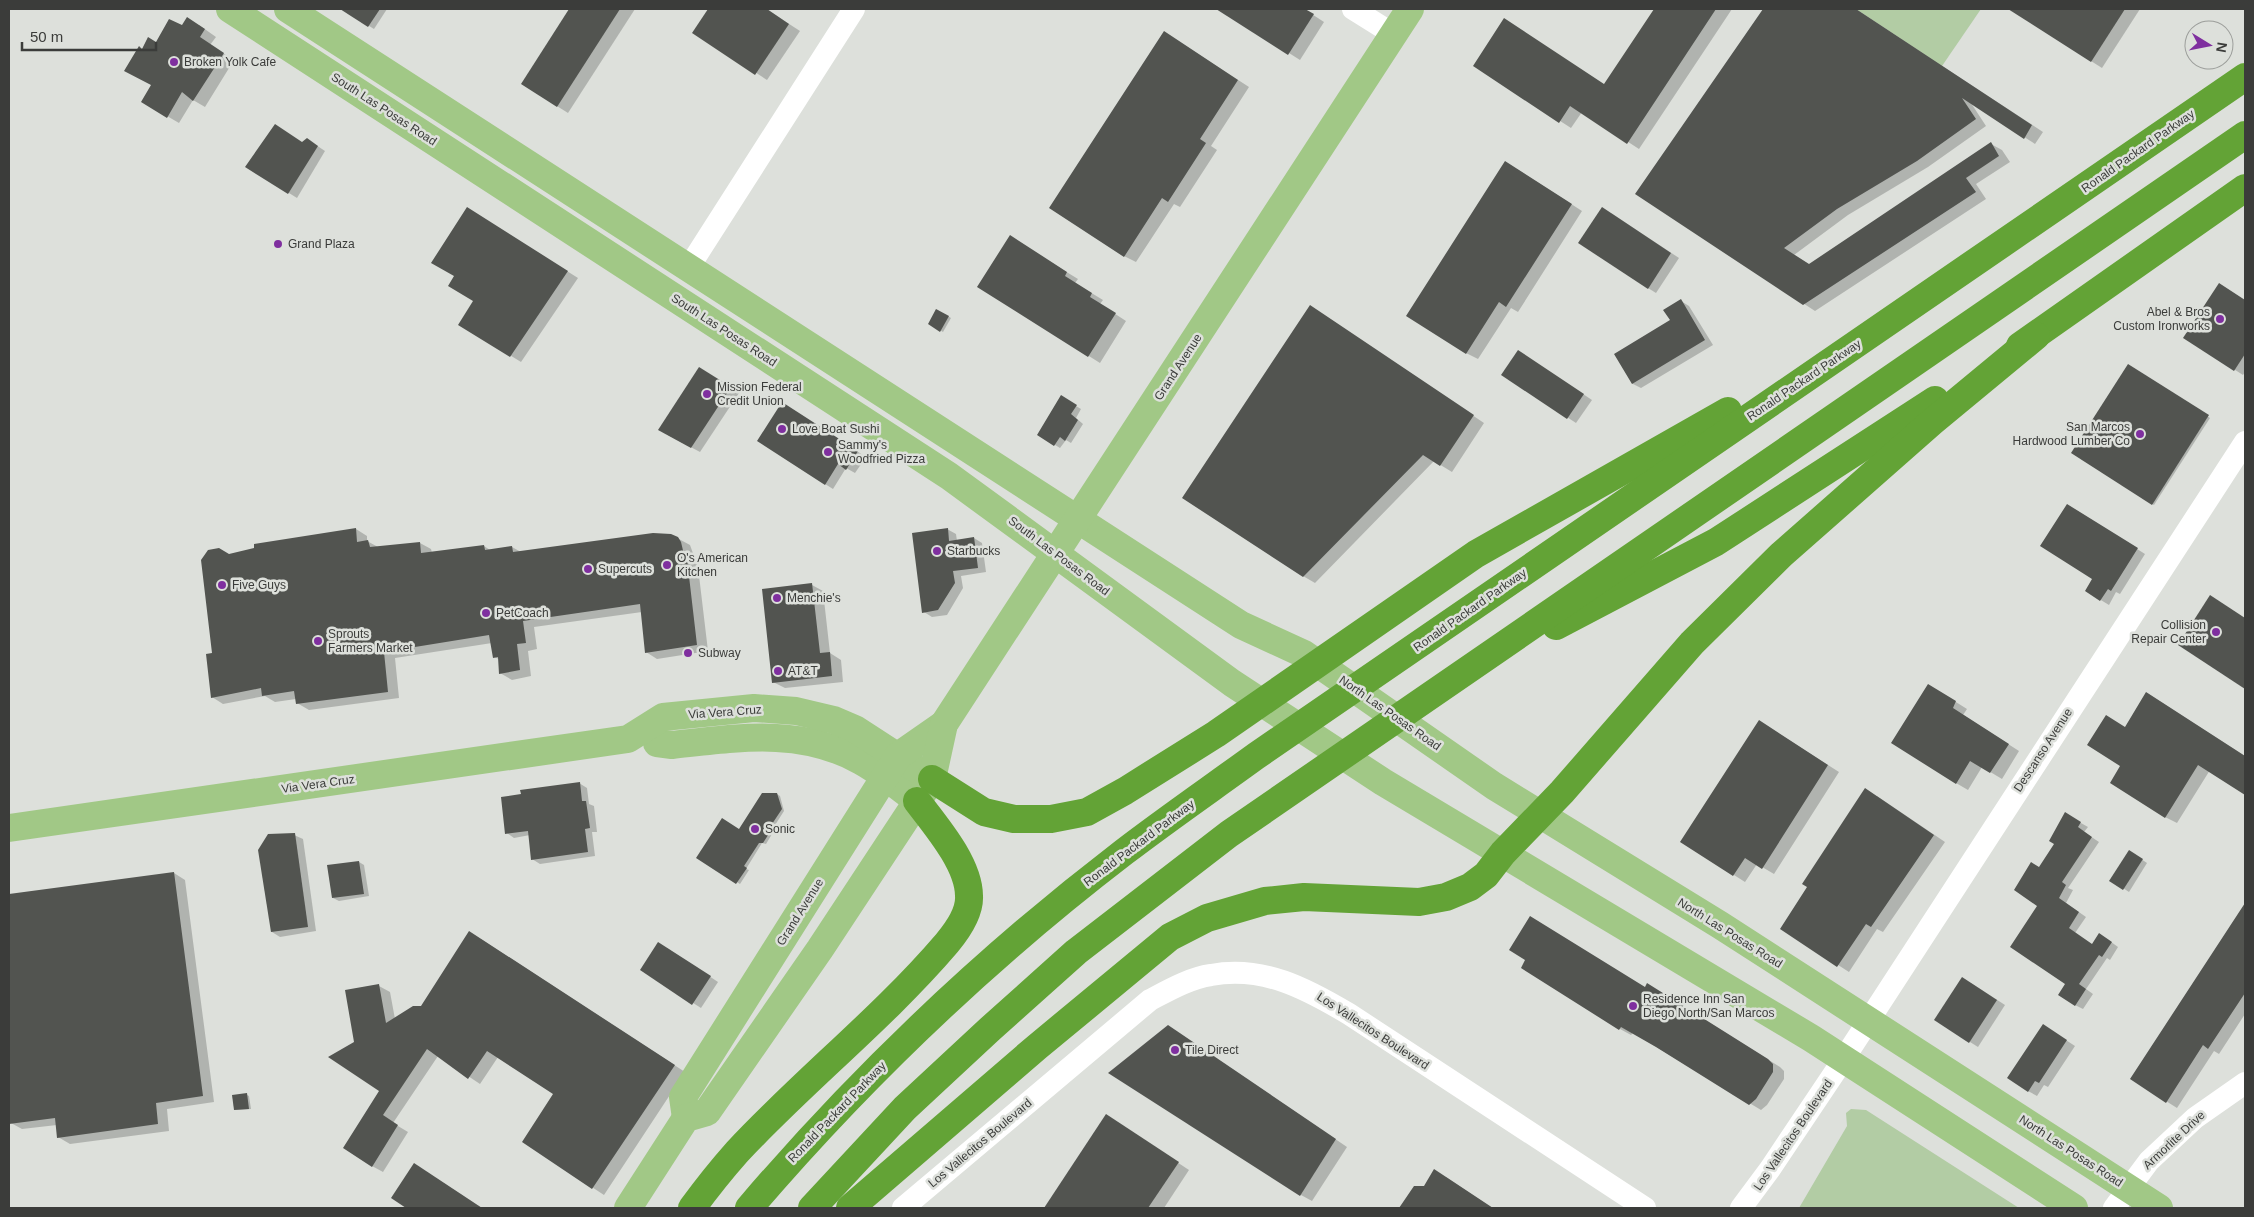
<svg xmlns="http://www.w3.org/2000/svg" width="2254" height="1217" font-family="Helvetica,sans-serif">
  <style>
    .green { fill: #b2cca4 }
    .shadow { fill: #0003 }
    .building { fill: #525450 }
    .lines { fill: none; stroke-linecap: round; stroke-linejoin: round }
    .minor { stroke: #fff; stroke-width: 22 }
    .major { stroke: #a1c886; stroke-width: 28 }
    .highway { stroke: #63a336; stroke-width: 28 }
    .poi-dot { fill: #7f2f9f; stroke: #dde0db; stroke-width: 2 }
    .labels { text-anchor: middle; stroke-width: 5; stroke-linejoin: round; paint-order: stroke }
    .poi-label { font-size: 12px; fill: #3b3c3a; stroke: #dde0db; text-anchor: start }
    .street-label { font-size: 12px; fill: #3b3c3a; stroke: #dde0db }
  </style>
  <rect width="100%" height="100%" fill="#dde0db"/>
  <g class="green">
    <polygon points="1856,9 1981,9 1942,66"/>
    <polygon points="1851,1109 1866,1110 2019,1208 1799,1208 1847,1126 1846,1113"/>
  </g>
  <g class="shadow">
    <polygon points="351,9 387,9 374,29 348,13"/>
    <polygon points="570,9 635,9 568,113 522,84"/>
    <polygon points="710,9 766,9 800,31 767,80 694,32"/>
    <polygon points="1219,9 1304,9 1324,22 1300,60"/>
    <polygon points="1655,9 1732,9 1639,149 1582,112 1571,128 1475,66 1605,85"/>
    <polygon points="1764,9 1815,9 1823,14 1827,9 1855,9 2043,132 2035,144 1971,103 1986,126 1928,167 1848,215 1794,255 1810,265 1991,144 2002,150 2010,162 1976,184 1986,199 1815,311 1637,194"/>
    <polygon points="2027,9 2140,9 2102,68 2022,17"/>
    <polygon points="199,25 216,37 210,45 234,60 205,107 193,100 179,123 167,116 152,85 143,50 182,27"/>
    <polygon points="1175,39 1249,87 1211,146 1217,150 1180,207 1174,204 1136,262 1124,256"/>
    <polygon points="303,144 316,145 325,151 297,198 247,167"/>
    <polygon points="1517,169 1582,211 1518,312 1511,308 1478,359 1466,353"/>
    <polygon points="1611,213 1679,258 1656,293 1648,288"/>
    <polygon points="478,215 578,278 521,362 459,324 475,301 455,276"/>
    <polygon points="1021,244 1078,279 1075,283 1103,300 1100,304 1126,321 1100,363 979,287"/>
    <polygon points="2228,290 2245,301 2245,372 2243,375 2185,338"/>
    <polygon points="1681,301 1689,306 1713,345 1641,388 1633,384 1616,355 1672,321"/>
    <polygon points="937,310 951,318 943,332 930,324"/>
    <polygon points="1322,314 1484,423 1452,472 1434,461 1315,583 1303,576"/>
    <polygon points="1526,356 1592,400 1576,423 1503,375"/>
    <polygon points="2128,365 2210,418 2154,505 2072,453"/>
    <polygon points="700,369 739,393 700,452 668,435"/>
    <polygon points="1061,397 1081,409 1076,418 1083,424 1071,443 1066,440 1060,448 1039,435"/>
    <polygon points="790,408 866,457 855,473 846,468 833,489 825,484"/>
    <polygon points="2076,510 2145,554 2120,594 2116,592 2109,605 2086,591 2094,579"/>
    <polygon points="356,529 367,536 367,541 378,547 420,543 431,549 432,553 484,546 490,550 512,547 521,552 677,538 690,545 698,567 708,651 657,659 646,652 642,612 534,627 537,649 528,651 531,676 512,680 500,673 499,659 494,657 492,643 395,658 399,698 309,710 297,703 296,699 275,702 265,696 223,704 212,697 213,654 229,556"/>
    <polygon points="947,529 956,534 957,541 974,538 982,543 986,572 961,576 963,588 947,615 932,617 924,612"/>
    <polygon points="812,585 823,591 830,653 841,660 843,682 785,688 773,682"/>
    <polygon points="2221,603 2245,619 2245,687 2180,645"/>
    <polygon points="1940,692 1967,709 1963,715 2019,751 2002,779 1982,767 1968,790 1956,783"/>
    <polygon points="2147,693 2245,756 2245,794 2210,770 2177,823 2165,817 2122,765 2125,728"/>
    <polygon points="1770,728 1839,772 1774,874 1757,864 1745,882 1682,842"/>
    <polygon points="579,783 587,788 589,804 594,806 597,832 592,832 595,856 540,864 532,859 530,835 514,838 507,833"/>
    <polygon points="777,794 780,796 784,811 770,833 772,834 766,844 762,843 746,869 749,870 740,884 698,858 739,830"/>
    <polygon points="1877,796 1945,842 1883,932 1877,929 1849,972 1782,929"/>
    <polygon points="2072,818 2088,827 2084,832 2099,842 2068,888 2073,890 2066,903 2086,917 2075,933 2093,945 2107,939 2118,947 2110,960 2107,958 2086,989 2093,994 2083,1009 2075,1005 2039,905 2040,868"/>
    <polygon points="294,835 303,839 316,931 280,937 272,932"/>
    <polygon points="2129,851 2147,863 2129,892 2111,880"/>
    <polygon points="359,862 364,865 369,896 339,901 333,898"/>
    <polygon points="174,873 185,880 214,1102 167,1109 169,1131 70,1144 58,1137 57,1125 22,1129 11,1123 9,1108 9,895"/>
    <polygon points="2245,905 2245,1014 2219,1054 2214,1051 2177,1108 2131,1079"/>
    <polygon points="481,939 685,1072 604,1195 523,1142 555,1093 498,1057 480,1084 438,1056 393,1123 408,1132 383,1172 372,1166 381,1090 355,1042 379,986 390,992 395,1019 422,1007"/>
    <polygon points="667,948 718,982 701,1008 641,970"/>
    <polygon points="1523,968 1659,991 1780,1067 1784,1071 1784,1079 1767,1105 1761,1110 1633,1033 1631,1035 1620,1029"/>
    <polygon points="1971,983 2005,1005 1978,1047 1970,1042"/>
    <polygon points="2052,1031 2075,1046 2048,1087 2044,1085 2037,1096 2028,1091"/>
    <polygon points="1179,1033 1347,1147 1312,1201 1301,1195"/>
    <polygon points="247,1095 249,1096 251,1109 235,1110"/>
    <polygon points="1107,1116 1189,1170 1164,1208 1046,1208"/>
    <polygon points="425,1171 482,1208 409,1208 393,1198"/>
    <polygon points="1446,1177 1492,1208 1401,1208 1415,1187 1425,1187"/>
  </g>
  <g class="building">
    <polygon points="340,9 380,9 368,27"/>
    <polygon points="569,9 620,9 557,107 521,84"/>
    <polygon points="708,9 767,9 789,24 755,75 692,33"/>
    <polygon points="1216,9 1305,9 1314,14 1288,55"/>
    <polygon points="1654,9 1716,9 1627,144 1570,106 1559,123 1473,66 1504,18 1604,84"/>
    <polygon points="1763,9 1856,9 2032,125 2024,139 1962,98 1976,119 1917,161 1837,209 1784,248 1809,264 1991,142 1999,156 1966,178 1976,192 1803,305 1635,194"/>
    <polygon points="2008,9 2125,9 2091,62"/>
    <polygon points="187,17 205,29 200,37 224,53 193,101 182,92 167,118 141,102 151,85 124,71 139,46 142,49 148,37 156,42 169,19 182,25"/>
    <polygon points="1164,31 1238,80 1200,139 1206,143 1168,202 1162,198 1124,257 1049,208"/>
    <polygon points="275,124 302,142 307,138 318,146 288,194 245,167"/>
    <polygon points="1505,161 1572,204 1506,307 1499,302 1466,354 1406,316"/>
    <polygon points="467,207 568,271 510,357 458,325 473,301 448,286 454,276 431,263"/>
    <polygon points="1602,207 1671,253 1648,289 1578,243"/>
    <polygon points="1010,235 1067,272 1065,276 1092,293 1090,297 1116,313 1088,357 977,287"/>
    <polygon points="2219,283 2245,300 2245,354 2234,371 2183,338"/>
    <polygon points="1681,299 1705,340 1632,384 1614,354 1670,320 1663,310"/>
    <polygon points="1310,305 1474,415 1440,466 1423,455 1303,577 1182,498"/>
    <polygon points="936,309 949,316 940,332 928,324"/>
    <polygon points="1518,350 1584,394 1567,419 1501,375"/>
    <polygon points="2128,364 2209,415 2152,505 2071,453"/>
    <polygon points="699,367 731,387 691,448 658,430"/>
    <polygon points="1061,395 1077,405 1071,414 1078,420 1065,441 1060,437 1054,446 1037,435"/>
    <polygon points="782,402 858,451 846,470 838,464 825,485 757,441"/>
    <polygon points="2067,504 2138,548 2111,591 2108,589 2100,601 2085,591 2092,579 2040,546"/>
    <polygon points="356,528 357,542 368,540 370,547 420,542 421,553 484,545 485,550 512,546 513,552 653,533 671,534 678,537 681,542 685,559 687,559 697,645 645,653 640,604 523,621 526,643 517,644 520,670 499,674 498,657 493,658 489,635 384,652 388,692 296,704 294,691 262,696 261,688 211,698 206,654 212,653 201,560 208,550 219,548 229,554 254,548 254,544"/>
    <polygon points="948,528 949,541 974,537 978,568 953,571 955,583 938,610 922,613 912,533"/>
    <polygon points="812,583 820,653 830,652 832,676 772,683 762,589"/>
    <polygon points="2210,595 2245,618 2245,689 2178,645"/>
    <polygon points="1928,684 1956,701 1953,708 2009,744 1990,773 1970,761 1956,784 1891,743"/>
    <polygon points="2146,692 2245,756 2245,795 2198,765 2165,818 2110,783 2120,766 2087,745 2106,715 2125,727"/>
    <polygon points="1759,720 1828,765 1762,869 1745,858 1733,876 1680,842"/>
    <polygon points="580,782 582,801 586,801 590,828 585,829 588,852 531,860 528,831 505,834 501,797 521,794 520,790"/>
    <polygon points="1865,788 1934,835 1871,927 1866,924 1837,967 1780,929 1807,887 1802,884"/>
    <polygon points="762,793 777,793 782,809 768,830 770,832 763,843 759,843 744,866 747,868 736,884 696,858 722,818 739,829"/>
    <polygon points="2065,812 2081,822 2078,827 2092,837 2062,882 2066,885 2059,898 2079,912 2069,928 2092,944 2099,933 2112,942 2102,957 2099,955 2079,984 2086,989 2075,1006 2058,995 2065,984 2010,947 2037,906 2014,890 2031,862 2039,867 2054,844 2049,841"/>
    <polygon points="295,833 308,927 271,932 258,850 268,834"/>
    <polygon points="2129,850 2143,859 2123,890 2109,881"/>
    <polygon points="359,861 364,894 332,898 327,865"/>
    <polygon points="174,872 203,1096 156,1103 158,1124 57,1138 55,1118 9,1124 9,894"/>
    <polygon points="2245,903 2245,993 2208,1049 2203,1045 2166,1103 2130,1079"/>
    <polygon points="1530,916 1645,987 1647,983 1768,1059 1773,1064 1773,1072 1756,1099 1749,1105 1656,1047 1621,1027 1619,1030 1521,968 1525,960 1509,950"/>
    <polygon points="469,931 675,1065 592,1189 522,1142 553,1094 487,1051 468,1079 427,1049 383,1115 398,1125 372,1167 343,1148 379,1091 328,1057 354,1042 345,990 379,984 386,1023 413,1006 421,1006"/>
    <polygon points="658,942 711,976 692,1005 640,970"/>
    <polygon points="1962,977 1997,1000 1969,1043 1934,1020"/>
    <polygon points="2043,1024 2067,1040 2039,1083 2035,1081 2028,1092 2007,1078"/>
    <polygon points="1168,1025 1336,1139 1300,1196 1108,1073"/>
    <polygon points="247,1093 249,1109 234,1110 232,1095"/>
    <polygon points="1106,1114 1179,1162 1148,1208 1044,1208"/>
    <polygon points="414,1163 482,1208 406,1208 391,1198"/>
    <polygon points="1434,1169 1493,1208 1399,1208 1414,1186 1424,1186"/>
  </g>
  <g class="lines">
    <g class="minor">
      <polyline points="1353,9 1393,34"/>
      <polyline points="689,267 854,9"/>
      <path d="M903,1208L1150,1000C1169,990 1190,978 1211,975C1263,965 1307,989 1349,1014L1645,1208"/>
      <polyline points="1741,1208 1770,1169 1843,1060 2245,442"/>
      <polyline points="2114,1208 2149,1161 2195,1118 2245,1083"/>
    </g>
    <g class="major">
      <polyline points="230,9 949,476 1232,683 1383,782 1811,1038 2074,1208"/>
      <polyline points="288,9 1241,625 1304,654 1494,786 1720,925 2159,1208"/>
      <path d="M657,743L672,745C737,738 801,727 861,761C881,772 899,787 917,801"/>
      <polyline points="9,828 628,739 663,717 754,708 796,711 834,720 855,729 932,779"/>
      <polyline points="686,1118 683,1097 898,756 944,724"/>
      <polyline points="628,1208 686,1118 707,1112 820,949 932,779 944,724 1410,9"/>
    </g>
    <g class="highway">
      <polyline points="2020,346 2245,188"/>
      <polyline points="1556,626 1716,542 1935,400"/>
      <polyline points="932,779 984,812 1014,819 1051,819 1087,812 1125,791 1216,734 1476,554 1728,411"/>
      <path d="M692,1208C706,1189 721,1170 737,1152C804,1080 883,1018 947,943C957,931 970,912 969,896C969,864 936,826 917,801"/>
      <path d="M749,1208C861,1077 987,957 1124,852C1167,819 1212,788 1256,756L2245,77"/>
      <polyline points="812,1208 905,1108 990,1029 1076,952 1229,834 2245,135"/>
      <polyline points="850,1208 1037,1047 1170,937 1207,918 1265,901 1304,897 1419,902 1446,897 1470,887 1486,875 1503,853 1562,792 1692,643 1781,555 1932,422 2036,336"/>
    </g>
  </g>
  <g class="poi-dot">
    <circle cx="174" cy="62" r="5"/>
    <circle cx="278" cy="244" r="5"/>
    <circle cx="2220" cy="319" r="5"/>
    <circle cx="707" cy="394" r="5"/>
    <circle cx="782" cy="429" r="5"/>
    <circle cx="2140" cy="434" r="5"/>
    <circle cx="828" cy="452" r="5"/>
    <circle cx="937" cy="551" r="5"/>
    <circle cx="667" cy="565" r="5"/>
    <circle cx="588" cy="569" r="5"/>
    <circle cx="222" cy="585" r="5"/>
    <circle cx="777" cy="598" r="5"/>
    <circle cx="486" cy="613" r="5"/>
    <circle cx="2216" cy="632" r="5"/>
    <circle cx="318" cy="641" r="5"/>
    <circle cx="688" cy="653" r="5"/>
    <circle cx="778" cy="671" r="5"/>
    <circle cx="755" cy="829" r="5"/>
    <circle cx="1633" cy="1006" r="5"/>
    <circle cx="1175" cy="1050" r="5"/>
  </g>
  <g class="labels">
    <g class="poi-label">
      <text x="184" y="66">Broken Yolk Cafe</text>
      <text x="288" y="248">Grand Plaza</text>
      <text x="2210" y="316" text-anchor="end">Abel &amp; Bros<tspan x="2210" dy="14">Custom Ironworks</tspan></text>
      <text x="717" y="391">Mission Federal<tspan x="717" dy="14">Credit Union</tspan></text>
      <text x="2130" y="431" text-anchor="end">San Marcos<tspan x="2130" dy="14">Hardwood Lumber Co</tspan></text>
      <text x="792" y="433">Love Boat Sushi</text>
      <text x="838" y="449">Sammy's<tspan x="838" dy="14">Woodfried Pizza</tspan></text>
      <text x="947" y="555">Starbucks</text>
      <text x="677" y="562">O's American<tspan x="677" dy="14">Kitchen</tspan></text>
      <text x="598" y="573">Supercuts</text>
      <text x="232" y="589">Five Guys</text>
      <text x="787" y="602">Menchie's</text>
      <text x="496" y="617">PetCoach</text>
      <text x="2206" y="629" text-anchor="end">Collision<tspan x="2206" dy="14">Repair Center</tspan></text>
      <text x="328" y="638">Sprouts<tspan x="328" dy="14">Farmers Market</tspan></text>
      <text x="698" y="657">Subway</text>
      <text x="788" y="675">AT&amp;T</text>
      <text x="765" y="833">Sonic</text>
      <text x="1643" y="1003">Residence Inn San<tspan x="1643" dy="14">Diego North/San Marcos</tspan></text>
      <text x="1185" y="1054">Tile Direct</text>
    </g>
    <g class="street-label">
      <text transform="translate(384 109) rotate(33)" y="4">South Las Posas Road</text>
      <text transform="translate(2138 151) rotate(-35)" y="4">Ronald Packard Parkway</text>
      <text transform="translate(724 330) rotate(33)" y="4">South Las Posas Road</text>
      <text transform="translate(1178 367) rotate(-57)" y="4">Grand Avenue</text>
      <text transform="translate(1804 380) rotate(-34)" y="4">Ronald Packard Parkway</text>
      <text transform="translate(1059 556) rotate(37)" y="4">South Las Posas Road</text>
      <text transform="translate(1470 610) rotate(-35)" y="4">Ronald Packard Parkway</text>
      <text transform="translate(725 712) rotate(-4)" y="4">Via Vera Cruz</text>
      <text transform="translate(1390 713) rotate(35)" y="4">North Las Posas Road</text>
      <text transform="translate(2043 750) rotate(-57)" y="4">Descanso Avenue</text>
      <text transform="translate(318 784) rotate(-8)" y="4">Via Vera Cruz</text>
      <text transform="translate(1139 843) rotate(-37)" y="4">Ronald Packard Parkway</text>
      <text transform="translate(800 912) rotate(-58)" y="4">Grand Avenue</text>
      <text transform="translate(1730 933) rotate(32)" y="4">North Las Posas Road</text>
      <text transform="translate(1373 1031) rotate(33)" y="4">Los Vallecitos Boulevard</text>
      <text transform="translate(837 1112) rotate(-46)" y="4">Ronald Packard Parkway</text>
      <text transform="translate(1793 1135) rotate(-56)" y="4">Los Vallecitos Boulevard</text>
      <text transform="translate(2174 1140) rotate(-43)" y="4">Armorlite Drive</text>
      <text transform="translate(980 1143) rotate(-40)" y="4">Los Vallecitos Boulevard</text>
      <text transform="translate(2071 1151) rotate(33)" y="4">North Las Posas Road</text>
    </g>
  </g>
  <rect width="2254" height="1217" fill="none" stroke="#3b3c3a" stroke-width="20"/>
  <g transform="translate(2209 45) rotate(100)"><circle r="24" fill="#dde0db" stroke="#9c9e9b"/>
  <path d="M0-4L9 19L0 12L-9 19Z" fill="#7f2f9f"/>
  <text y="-8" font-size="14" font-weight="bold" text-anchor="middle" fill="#3b3c3a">N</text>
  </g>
  <path d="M22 42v8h134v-8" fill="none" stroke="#3b3c3a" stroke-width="2.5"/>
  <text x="30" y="42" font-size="15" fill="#3b3c3a" stroke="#dde0db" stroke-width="4" paint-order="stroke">50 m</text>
</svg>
